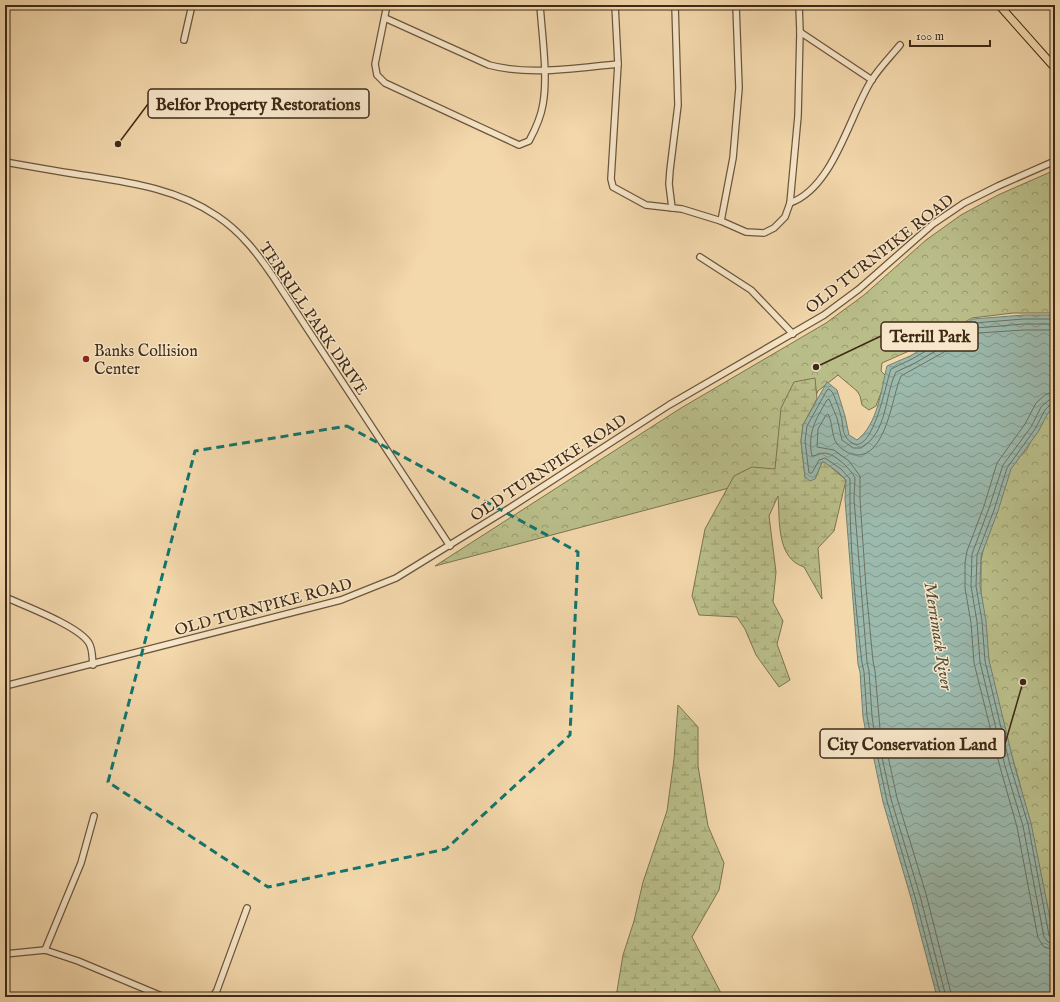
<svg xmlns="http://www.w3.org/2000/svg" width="1060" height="1002" font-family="'IM FELL English',serif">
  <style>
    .forest { fill: url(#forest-crowns); stroke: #7c7450 }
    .wetland { fill: url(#wetland-marsh); stroke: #7c7450 }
    .water { fill: url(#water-waves); stroke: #768071 }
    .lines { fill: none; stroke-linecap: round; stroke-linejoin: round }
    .shore { stroke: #6d7262; stroke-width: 1 }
    .minor-casing { stroke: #6c563c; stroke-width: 8 }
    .major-casing { stroke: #3f2a17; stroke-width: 9 }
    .minor { stroke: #f7e6c9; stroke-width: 5.5 }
    .major { stroke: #f3d8ac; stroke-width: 7 }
    .marked { fill: none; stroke: #0f766e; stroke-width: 3; stroke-dasharray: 8 5; stroke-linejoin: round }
    .poi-dot { fill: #8f2418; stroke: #f7e6c9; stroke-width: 1.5 }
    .labels { text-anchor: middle; stroke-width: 3; stroke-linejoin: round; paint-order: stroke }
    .street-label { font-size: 16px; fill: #3f2a17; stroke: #f7e6c9 }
    .poi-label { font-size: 16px; fill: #3f2a17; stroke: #f7e6c9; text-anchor: start }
    .water-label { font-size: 17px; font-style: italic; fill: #564e3c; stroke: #f7e6c9 }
    .leader { fill: none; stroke: #3f2a17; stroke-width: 1.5 }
    .callout-dot { fill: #3f2a17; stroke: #f7e6c9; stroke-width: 1.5 }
    .callout { fill: #f7e6c9; stroke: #3f2a17; stroke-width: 1.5 }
    .callout-label { font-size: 17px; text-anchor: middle; font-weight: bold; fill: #3f2a17 }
  </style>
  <defs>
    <pattern id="forest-crowns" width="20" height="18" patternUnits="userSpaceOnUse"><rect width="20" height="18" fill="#babf8a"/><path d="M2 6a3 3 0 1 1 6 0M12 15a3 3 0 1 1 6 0" fill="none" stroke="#999b70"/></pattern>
    <pattern id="wetland-marsh" width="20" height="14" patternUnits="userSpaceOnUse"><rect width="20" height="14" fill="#babf8a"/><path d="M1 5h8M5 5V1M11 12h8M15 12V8" fill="none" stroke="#999b70"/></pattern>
    <pattern id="water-waves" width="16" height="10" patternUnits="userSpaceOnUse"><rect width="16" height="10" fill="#9bb9ad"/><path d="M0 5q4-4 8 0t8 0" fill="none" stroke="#80978c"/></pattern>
  </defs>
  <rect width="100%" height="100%" fill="#f3d8ac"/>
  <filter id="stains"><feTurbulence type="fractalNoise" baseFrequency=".005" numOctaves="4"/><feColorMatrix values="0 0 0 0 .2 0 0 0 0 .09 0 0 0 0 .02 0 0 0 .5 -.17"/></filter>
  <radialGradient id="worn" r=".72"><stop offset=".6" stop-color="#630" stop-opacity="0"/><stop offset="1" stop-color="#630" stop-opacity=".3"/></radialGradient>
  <g class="forest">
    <polygon points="1055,170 1055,313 1013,313 972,318 936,339 882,363 881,371 887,377 876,406 869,410 862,405 860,396 857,391 838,375 818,391 800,430 803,446 802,457 778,475 435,566 681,408 826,323 864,295 926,240 961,215 998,195"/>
    <polygon points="1055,401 1055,947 1019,780 993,692 981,598 981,560 994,501 1018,455 1026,451 1044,415"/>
  </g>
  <g class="wetland">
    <path d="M815,378L817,399L803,425L801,441L805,477L815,479L822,462H825L846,480L834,531L818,548L822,599L804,567C776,558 780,520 778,496L769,516L776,572L773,602L783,621L777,644L790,680L779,687L756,655L745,629L737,617L699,615L692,596L705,529L734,476L752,467L775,469L781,408L794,382Z"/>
    <polygon points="678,705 698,727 698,766 708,826 724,863 719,890 692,937 723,997 616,997 623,955 634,921 643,882 667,811 674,759"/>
  </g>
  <path class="water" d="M1024,315H1055V406L1048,413L1038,432L1011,469L998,511L981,556L980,586L986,621L989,660L1014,764L1031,823L1049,913L1055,947V997H937L911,898L883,802L871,745L866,733L863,717L860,672L858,664L845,499L846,480L838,472L824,462H822L815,479L810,481L805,477L801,441L803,425L827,382L837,390L845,416L849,435L857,440C878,424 881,390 887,366L910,356L973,319Z"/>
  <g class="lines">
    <g class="shore">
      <polyline points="1055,392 1046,394 1036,403 1025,424 997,463 984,506 967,551 965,563 965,588 971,623 974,663 1000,767 1017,827 1038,938 1044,947 1055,950"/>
      <polyline points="1055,398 1049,400 1041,407 1031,427 1003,465 989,508 972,554 971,586 977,622 980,662 1005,766 1023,826 1044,937 1048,942 1055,944"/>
      <polyline points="1055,403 1051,404 1045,410 1035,429 1007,468 994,510 977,555 976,586 982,621 985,661 1010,765 1028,824 1049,935 1051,939 1055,939"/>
      <path d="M941,997L915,897L887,801L875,744L870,732L867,716L864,672L862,663C855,602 849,540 850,479L841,469L825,458L819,460L812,473H809L805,441L807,426L827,390L829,389L833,393C836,401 839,408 841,416C843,422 842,432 846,437C871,471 887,377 891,369L912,359L974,323L1024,319H1055"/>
      <path d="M946,997L920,896L891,799L879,743L874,730L872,716L869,671L867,662L854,499L855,478C851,469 835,454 825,453C820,453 816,456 812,456C807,433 816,419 827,400L829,399L837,418L842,440L853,448H861C888,432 884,397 896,372L915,363L976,328L1024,324H1055"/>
      <path d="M952,997L926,894L897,798L885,742L880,729L875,671L873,661L866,588L860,499V476L849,461L834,450L817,447L818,429L826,415L828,414C833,423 831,435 837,444C841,449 849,454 855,455C887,458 892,395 901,376L978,333L1024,330H1055"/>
    </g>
    <g class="minor-casing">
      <g id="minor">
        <path d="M387,5L375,64L377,75L385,83L519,145L529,141C535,130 541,117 543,104C548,75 542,35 540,5"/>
        <polyline points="615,5 618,64 611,179 613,187 646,205 682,209 721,221 746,232 764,233 774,228 785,217 790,203 798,116 800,32 799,5"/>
        <path d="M385,18L489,65C530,76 575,68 618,64"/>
        <polyline points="800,32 872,80"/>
        <polyline points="184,40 192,5"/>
        <path d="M5,162C33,167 61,172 89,176C134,183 179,190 217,216C241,232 258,254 274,278L450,546"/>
        <path d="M790,203C833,188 849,117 871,81C879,68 891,56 900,45"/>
        <polyline points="672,208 669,184 670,170 678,105 675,5"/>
        <polyline points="721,221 733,158 739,88 736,5"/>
        <polyline points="700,257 751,290 793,334"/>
        <path d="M5,597C25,606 79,626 89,643C93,650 92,658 93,665"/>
        <polyline points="5,686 341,600 396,578 508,509 669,405 824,315 859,289 933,224 964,203 998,186 1055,161"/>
        <polyline points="45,950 81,863 94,816"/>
        <polyline points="5,954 45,950 78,961 164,997"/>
        <polyline points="213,997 217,990 247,908"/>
      </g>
    </g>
    <g class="major-casing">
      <polyline id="major" points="999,5 1055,68"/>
    </g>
    <use href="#minor" class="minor"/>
    <use href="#major" class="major"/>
  </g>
  <path class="marked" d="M347,426L578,552L570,735L446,849L268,887L108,782L195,451Z"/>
  <circle class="poi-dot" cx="86" cy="359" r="4"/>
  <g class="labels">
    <g class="street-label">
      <text transform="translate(879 253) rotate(-38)" y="6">OLD TURNPIKE ROAD</text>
      <text transform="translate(314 318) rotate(56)" y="6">TERRILL PARK DRIVE</text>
      <text transform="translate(548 467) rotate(-33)" y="6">OLD TURNPIKE ROAD</text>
      <text transform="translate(263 606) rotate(-15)" y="6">OLD TURNPIKE ROAD</text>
    </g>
    <g class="poi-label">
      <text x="94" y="356">Banks Collision<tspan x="94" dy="18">Center</tspan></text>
    </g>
    <g class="water-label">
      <text transform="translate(939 636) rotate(81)" y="6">Merrimack River</text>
    </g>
  </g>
  <path class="leader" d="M118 144L148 104M816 367L881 336M1023 682L1005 744"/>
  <g class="callout-dot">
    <circle cx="118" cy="144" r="4"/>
    <circle cx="816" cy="367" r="4"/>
    <circle cx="1023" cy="682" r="4"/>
  </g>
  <g class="callout">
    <rect x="148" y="89" width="221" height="29" rx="4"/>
    <rect x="881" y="322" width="97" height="29" rx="4"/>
    <rect x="820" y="729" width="185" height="29" rx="4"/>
  </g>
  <g class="callout-label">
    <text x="258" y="110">Belfor Property Restorations</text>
    <text x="930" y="342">Terrill Park</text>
    <text x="912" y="750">City Conservation Land</text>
  </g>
  <rect width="1060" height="1002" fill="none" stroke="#f3d8ac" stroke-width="20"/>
  <rect x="6" y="6" width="1048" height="990" fill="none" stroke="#3f2a17" stroke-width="2"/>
  <rect x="10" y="10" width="1040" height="982" fill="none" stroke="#3f2a17"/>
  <path d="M910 40v6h80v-6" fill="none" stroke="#3f2a17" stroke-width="2"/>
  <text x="916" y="40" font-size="12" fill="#3f2a17" stroke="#f7e6c9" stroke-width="3" paint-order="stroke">100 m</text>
  <rect width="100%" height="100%" filter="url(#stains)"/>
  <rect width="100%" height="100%" fill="url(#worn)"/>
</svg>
